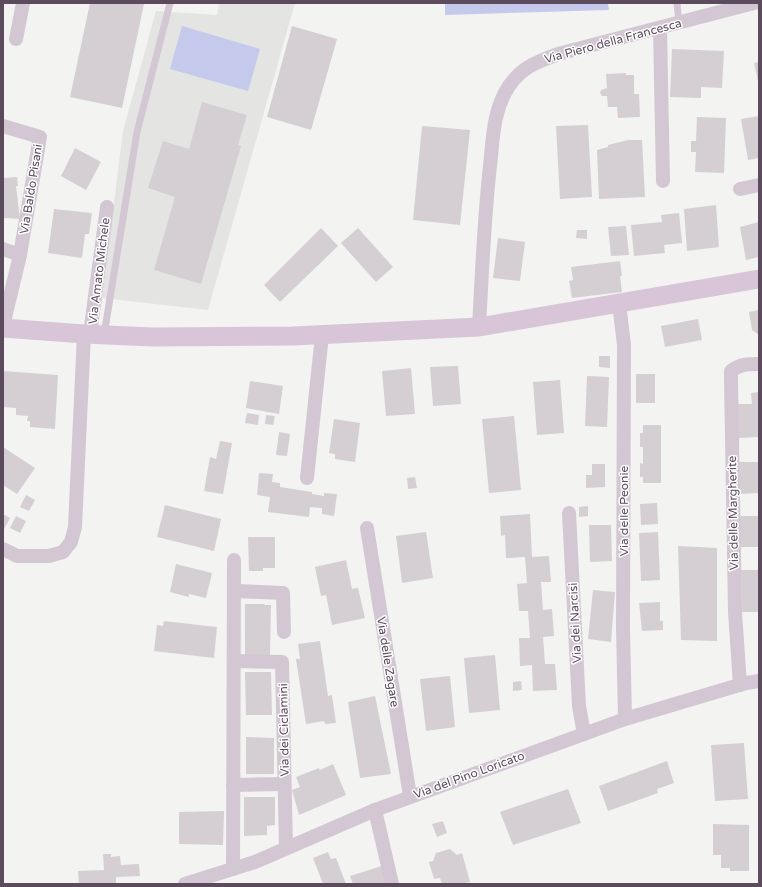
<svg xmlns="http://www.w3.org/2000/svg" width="762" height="887" font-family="'Varela Round',sans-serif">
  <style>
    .education { fill: #e4e4e3 }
    .park { fill: #c5caec }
    .building { fill: #d5cfd4 }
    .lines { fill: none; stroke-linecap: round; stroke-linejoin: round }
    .lane { stroke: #d4c7d4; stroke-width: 7 }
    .street { stroke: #d4c7d4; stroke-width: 14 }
    .secondary { stroke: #d8c6d8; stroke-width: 19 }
    .labels { text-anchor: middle; stroke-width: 3; stroke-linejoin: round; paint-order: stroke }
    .street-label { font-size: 12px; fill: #5c4b5d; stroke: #fff }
  </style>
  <rect width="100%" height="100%" fill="#f3f3f2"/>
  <polygon class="education" points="219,3 295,3 208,310 102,298 123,131 156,11 217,15"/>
  <g class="park">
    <polygon points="445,3 608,3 609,10 445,15"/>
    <polygon points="182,26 260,49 248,91 170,69"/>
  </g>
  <g class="building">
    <polygon points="90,3 144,4 122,108 70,97"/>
    <polygon points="292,26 337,39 311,130 267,117"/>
    <polygon points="672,49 724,51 722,88 701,87 701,98 670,97"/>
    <polygon points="759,62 759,81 758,81 754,63"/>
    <polygon points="626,73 626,75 634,75 634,94 639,94 640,117 618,118 617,107 608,107 607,96 602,96 600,93 601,90 607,88 606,74"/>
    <polygon points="202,102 247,115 238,145 241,146 201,284 154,270 175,197 148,188 163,141 189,149"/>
    <polygon points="759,116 759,158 748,160 741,119"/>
    <polygon points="697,117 726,118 724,173 695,172 696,152 691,152 691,141 696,141"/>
    <polygon points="588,125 592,197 560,199 556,126"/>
    <polygon points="422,126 470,130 460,225 413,220"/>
    <polygon points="628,140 642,140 645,197 599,199 597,150 608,147 608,145"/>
    <polygon points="75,148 101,162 86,190 61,176"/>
    <polygon points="17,177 18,186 16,186 20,219 4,218 3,221 3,178"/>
    <polygon points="716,205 719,247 687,251 684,209"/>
    <polygon points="54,209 92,213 89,234 85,234 82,258 48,253"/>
    <polygon points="679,213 682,243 664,245 665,253 634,256 631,225 662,222 661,215"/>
    <polygon points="759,222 759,257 746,260 740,227"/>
    <polygon points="626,226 629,255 611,256 608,227"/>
    <polygon points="321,228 338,246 280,302 264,285"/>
    <polygon points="358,228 393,267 376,282 341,243"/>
    <polygon points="577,230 587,230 587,239 576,238"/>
    <polygon points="498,238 525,242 520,281 493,278"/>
    <polygon points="620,261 622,276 620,276 622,292 572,298 569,281 573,280 571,267"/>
    <polygon points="759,310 759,335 752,330 749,312"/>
    <polygon points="698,319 702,340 665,347 661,326"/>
    <polygon points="599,356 610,356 610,368 599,367"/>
    <polygon points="458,366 461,404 433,406 430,367"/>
    <polygon points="411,368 415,414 386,416 382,371"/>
    <polygon points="3,371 58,375 55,429 30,427 30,421 27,421 28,416 16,415 16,408 3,407"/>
    <rect x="636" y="374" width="19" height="29"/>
    <polygon points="587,376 609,377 607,427 585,426"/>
    <polygon points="560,380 564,433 537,435 533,382"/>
    <polygon points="250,381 283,386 279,414 246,408"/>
    <polygon points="759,392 759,437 738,438 737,404 752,404 751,393"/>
    <polygon points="247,413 259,415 258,425 245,423"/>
    <polygon points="266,415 275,416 273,425 265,424"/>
    <polygon points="514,416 521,490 489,493 482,419"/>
    <polygon points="334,419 360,423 355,462 335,459 335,454 329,453"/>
    <polygon points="643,425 661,425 661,483 643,483 643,477 640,477 640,463 643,464 643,447 640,447 640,433 643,433"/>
    <polygon points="279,432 290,434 287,456 276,455"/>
    <polygon points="220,441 232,443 223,494 204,491 210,457 216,459"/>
    <polygon points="3,447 35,468 17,494 3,485"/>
    <polygon points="739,462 759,462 759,493 739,494"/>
    <polygon points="592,464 605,464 605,487 586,488 586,475 592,475"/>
    <polygon points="259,473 273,474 272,482 280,483 280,487 312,492 312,494 324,496 324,493 337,494 334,516 322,514 322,508 310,507 309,517 268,512 270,497 257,495"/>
    <polygon points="415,477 417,488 408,489 407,478"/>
    <polygon points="26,495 35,500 29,511 20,507"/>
    <polygon points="657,503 658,524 641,525 640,504"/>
    <polygon points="165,505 221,519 214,551 157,537"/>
    <polygon points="588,506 588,516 579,517 579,507"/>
    <polygon points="3,514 10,518 3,531"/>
    <polygon points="530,514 532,557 549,556 551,582 541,582 543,610 552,609 554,636 543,637 545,664 555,664 557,690 533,691 532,665 520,666 519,638 530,638 528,611 519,611 517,584 527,583 525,557 506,558 505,535 501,536 500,516"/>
    <polygon points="16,516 26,521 20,533 10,528"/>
    <rect x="739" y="516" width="20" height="31"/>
    <polygon points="589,525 611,525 612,561 590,562"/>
    <polygon points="426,532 433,578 402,583 396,536"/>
    <polygon points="658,532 660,580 641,581 639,533"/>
    <polygon points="248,537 275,537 275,568 263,568 263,571 249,571"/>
    <polygon points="678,546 717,548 717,641 681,640"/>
    <polygon points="346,560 352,589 358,588 365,618 332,625 326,595 321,596 315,567"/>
    <polygon points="176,564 212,573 206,598 189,594 189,597 170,592"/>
    <polygon points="741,570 759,570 759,612 742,612"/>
    <polygon points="593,590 615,592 611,642 588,639"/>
    <polygon points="660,602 660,621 663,621 663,630 642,631 639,603"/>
    <polygon points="245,604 264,604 265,605 271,605 270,655 245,656"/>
    <polygon points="164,621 217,627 214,658 154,651 157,625 163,626"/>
    <polygon points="320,641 328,696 332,695 336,723 325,724 324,721 306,724 296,659 300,659 298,644"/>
    <polygon points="495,655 500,710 469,713 464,658"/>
    <polygon points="245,672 271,672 272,715 246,715"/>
    <polygon points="450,676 455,727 426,731 420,679"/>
    <polygon points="521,681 522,690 513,691 513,682"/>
    <polygon points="375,696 391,774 360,778 348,702"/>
    <polygon points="246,737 274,738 274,774 246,774"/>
    <polygon points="744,743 748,799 715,801 711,745"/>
    <polygon points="667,761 674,783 657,789 658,793 608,811 599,786"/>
    <polygon points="333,764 346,795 299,815 292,790 300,787 296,777 319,768 320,770"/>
    <polygon points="568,789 581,823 513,845 500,812"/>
    <polygon points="244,797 275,797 275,825 267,826 267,835 244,836"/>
    <polygon points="224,811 223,845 179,844 179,812"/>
    <polygon points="443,821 447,833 437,837 432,824"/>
    <polygon points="713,824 749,825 749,871 730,871 730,868 721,868 721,855 713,855"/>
    <polygon points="450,849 457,855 462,853 470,882 461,884 442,884 440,878 434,879 429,862 433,861 436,853"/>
    <polygon points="328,852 331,859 336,858 346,884 323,884 313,858"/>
    <polygon points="103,854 111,854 111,857 120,856 121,865 139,864 140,876 116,877 116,883 79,884 78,871 104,870"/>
    <polygon points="385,865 389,884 353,884 350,876"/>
  </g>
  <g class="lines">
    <g class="lane">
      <polyline points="677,3 679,23"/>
      <polyline points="104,335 137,132 170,3"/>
    </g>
    <g class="street">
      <polyline points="660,28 663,181"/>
      <polyline points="16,39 23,3"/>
      <polyline points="3,126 40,137 20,255"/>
      <polyline points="740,189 759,185"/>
      <polyline points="3,249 20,255 3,326"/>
      <polyline points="619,303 624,345 623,627 625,719"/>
      <path d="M479,327C482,273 484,219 490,166C493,138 493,110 509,86C522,67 537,62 558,54L754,3"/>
      <polyline points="90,334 107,207"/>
      <polyline points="307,478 322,335"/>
      <polyline points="569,513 579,706 584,734"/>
      <polyline points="367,528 410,796"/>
      <polyline points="3,549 17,556 49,556 63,552 71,542 75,527 84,334"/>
      <polyline points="235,591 283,593 284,632"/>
      <polyline points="234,661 282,662 286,848"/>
      <path d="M740,685L735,612L731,379V371C740,364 748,364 759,364"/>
      <polyline points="233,785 284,784"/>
      <polyline points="375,810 392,884"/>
      <polyline points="233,869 234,560"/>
      <polyline points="185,884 255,862 375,810 584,734 625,719 746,683 759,681"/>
    </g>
    <polyline class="secondary" points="3,328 84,334 153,337 293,336 479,327 759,279"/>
  </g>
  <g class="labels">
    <g class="street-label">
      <text transform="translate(613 41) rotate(-15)" y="4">Via Piero della Francesca</text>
      <text transform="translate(31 189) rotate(-81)" y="4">Via Baldo Pisani</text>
      <text transform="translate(99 271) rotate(-83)" y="4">Via Amato Michele</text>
      <text transform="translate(624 511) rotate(-90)" y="4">Via delle Peonie</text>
      <text transform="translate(733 513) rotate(-91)" y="4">Via delle Margherite</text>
      <text transform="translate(575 623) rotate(-93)" y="4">Via dei Narcisi</text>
      <text transform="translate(388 662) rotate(81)" y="4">Via delle Zagare</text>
      <text transform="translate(284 730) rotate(-91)" y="4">Via dei Ciclamini</text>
      <text transform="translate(469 775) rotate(-20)" y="4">Via del Pino Loricato</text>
    </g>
  </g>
  <rect width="762" height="887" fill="none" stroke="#5c4b5d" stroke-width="8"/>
</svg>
